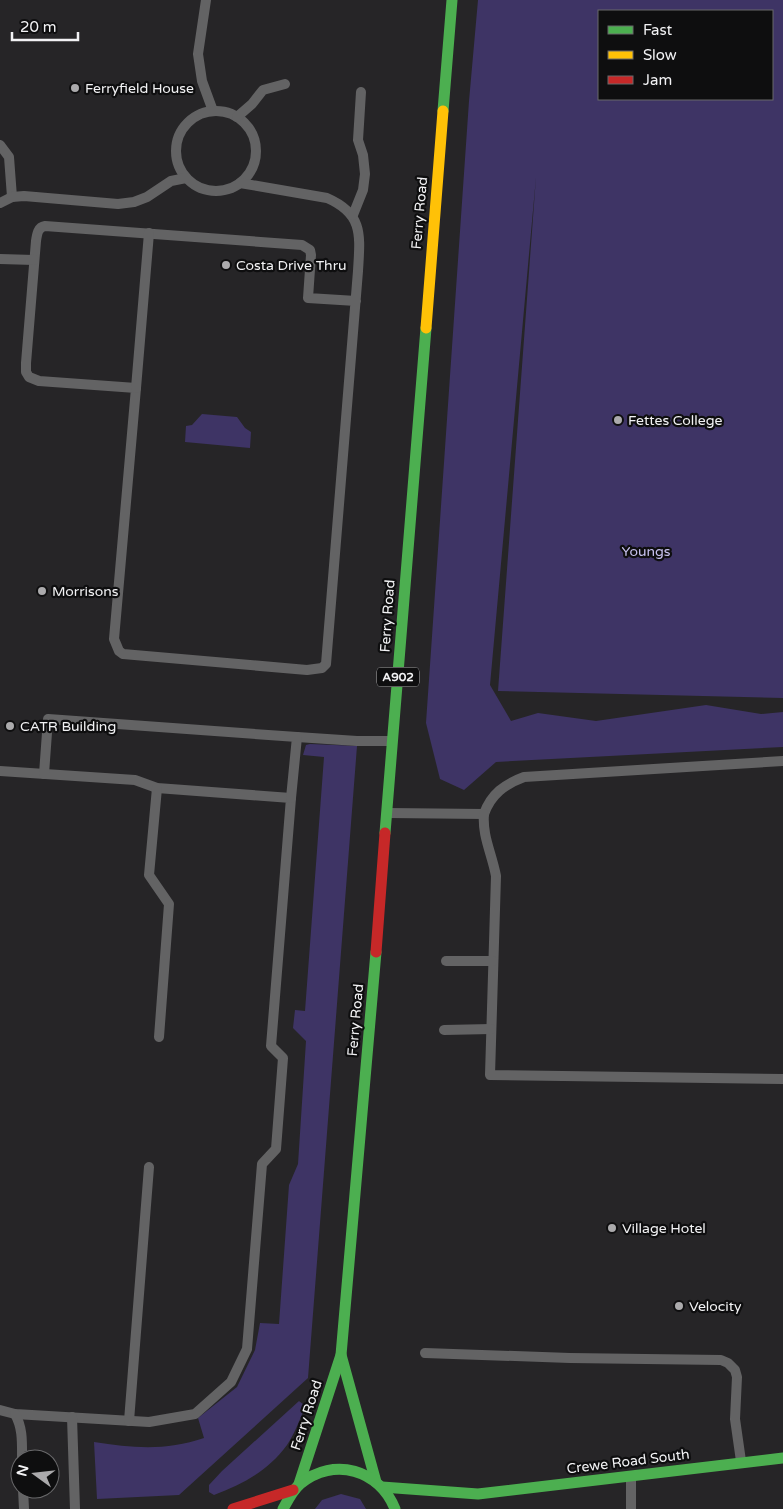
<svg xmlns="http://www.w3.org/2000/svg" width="783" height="1509" font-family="'Varela Round',sans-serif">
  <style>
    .green { fill: #3e3465; fill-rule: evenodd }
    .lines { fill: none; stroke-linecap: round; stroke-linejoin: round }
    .lane { stroke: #636364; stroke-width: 10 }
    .fast { stroke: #4caf50; stroke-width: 11 }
    .slow { stroke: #ffc107; stroke-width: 11 }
    .jam { stroke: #c62828; stroke-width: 11 }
    .poi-dot { fill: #abaaac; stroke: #0e0e0f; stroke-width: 2 }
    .labels { text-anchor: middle; stroke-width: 4.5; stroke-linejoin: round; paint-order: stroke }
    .shield { fill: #0e0e0f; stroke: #aeaeaf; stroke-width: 1 }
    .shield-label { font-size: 12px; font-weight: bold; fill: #f2f2f4 }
    .poi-label { font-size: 14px; fill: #f2f2f4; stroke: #0e0e0f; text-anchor: start }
    .street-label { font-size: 14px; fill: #f2f2f4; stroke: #0e0e0f }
    .park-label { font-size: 14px; fill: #c7c1ee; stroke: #0e0e0f }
  </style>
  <rect width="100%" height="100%" fill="#262527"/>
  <g class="green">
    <path d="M478,0H783V698L498,691L536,177L490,685L511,721L538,713L596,721L706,705L761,714L783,712V747L496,762L464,790L440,779L426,723L469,101ZM599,11H772V99H599Z"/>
    <polygon points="202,414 237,417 245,428 251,432 250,448 185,442 186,426 192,425"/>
    <path d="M310,744L357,746L308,1378L179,1495L97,1499L94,1442C133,1448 166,1451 204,1438L198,1418L237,1387L255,1350L260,1323L279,1324L289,1185L298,1164L306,1041L293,1028L295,1010L305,1011L324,757L303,755L306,745Z"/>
    <path d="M299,1401L304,1405V1410C299,1421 294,1435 287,1445C268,1471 243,1484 214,1495L209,1492V1485L222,1471Z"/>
    <polygon points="341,1494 360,1499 366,1509 315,1509 322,1500"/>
  </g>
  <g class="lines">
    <g class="lane">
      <polyline points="206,0 198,54 202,81 213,111"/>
      <circle cx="216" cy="151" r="40"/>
      <polyline points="237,117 252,104 263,90 285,84"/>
      <polyline points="0,145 9,157 12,197"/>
      <path d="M240,183L327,198C364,214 360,236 358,271L326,664L322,668L307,670L123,654L119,651L114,639L136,388L39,381L29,377L26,372V363L36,241C37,234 38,227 45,226L302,245L310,250L311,255L308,298L356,301"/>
      <polyline points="0,203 12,197 24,196 118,204 134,202 147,197 171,181 186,178"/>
      <polyline points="353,215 363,190 365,174 363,155 358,140 361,92"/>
      <polyline points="0,259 34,260"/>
      <polyline points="136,388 149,233"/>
      <polyline points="297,737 357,741 391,741"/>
      <polyline points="0,771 135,780 157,788 291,798 271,1046 283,1058 276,1149 262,1164 247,1349 231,1382 195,1414 149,1422 15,1414 0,1410"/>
      <polyline points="44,774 48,719 297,737 291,798"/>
      <polyline points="157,788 149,875 169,904 159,1037"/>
      <path d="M388,813L484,814C491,794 505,784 524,777L783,761"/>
      <path d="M484,814C482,836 492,854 496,876L490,1075L783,1079"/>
      <polyline points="446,961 493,961"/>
      <polyline points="444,1030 491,1029"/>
      <polyline points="425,1353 570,1358 721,1360 728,1363 735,1370 737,1377 735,1419 741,1461"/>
      <path d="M15,1414C23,1428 22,1443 22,1459"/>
      <polyline points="72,1417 75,1509"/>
      <polyline points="129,1421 149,1167"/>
      <polyline points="23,1489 24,1509"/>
      <polyline points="631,1509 631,1478"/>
    </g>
    <g class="fast">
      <polyline points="443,111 452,0"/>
      <polyline points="385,833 426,328"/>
      <polyline points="341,1355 376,1482"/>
      <polyline points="299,1484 341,1355 376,952"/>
      <polyline points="382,1487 478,1494 783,1458"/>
      <path d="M283,1509C288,1500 292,1491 300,1484C334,1456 380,1470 395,1509"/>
    </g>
    <polyline class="slow" points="426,328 443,111"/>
    <g class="jam">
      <polyline points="376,952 385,833"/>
      <polyline points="233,1509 293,1490"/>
    </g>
  </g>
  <g class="poi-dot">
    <circle cx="75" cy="88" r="5"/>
    <circle cx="226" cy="265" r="5"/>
    <circle cx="618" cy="420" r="5"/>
    <circle cx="42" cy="591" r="5"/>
    <circle cx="10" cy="726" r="5"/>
    <circle cx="612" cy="1228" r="5"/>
    <circle cx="679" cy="1306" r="5"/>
  </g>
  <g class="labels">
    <rect class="shield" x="377" y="667.5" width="42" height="19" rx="4"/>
    <g class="shield-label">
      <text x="398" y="681">A902</text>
    </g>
    <g class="poi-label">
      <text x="85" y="93">Ferryfield House</text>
      <text x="236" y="270">Costa Drive Thru</text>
      <text x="628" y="425">Fettes College</text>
      <text x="52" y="596">Morrisons</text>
      <text x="20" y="731">CATR Building</text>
      <text x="622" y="1233">Village Hotel</text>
      <text x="689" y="1311">Velocity</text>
    </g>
    <g class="street-label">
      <text transform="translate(419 213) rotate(-85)" y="5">Ferry Road</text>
      <text transform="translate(387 616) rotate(-86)" y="5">Ferry Road</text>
      <text transform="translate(355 1020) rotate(-85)" y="5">Ferry Road</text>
      <text transform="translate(306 1415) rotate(-72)" y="5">Ferry Road</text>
      <text transform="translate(628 1461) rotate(-7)" y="5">Crewe Road South</text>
    </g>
    <g class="park-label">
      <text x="646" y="556">Youngs</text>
    </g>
  </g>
  <rect x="598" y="10" width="175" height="90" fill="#0e0e0f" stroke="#69696b"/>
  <rect x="608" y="26" width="25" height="8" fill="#4caf50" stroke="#69696b"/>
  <text x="643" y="35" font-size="15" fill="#f2f2f4">Fast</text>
  <rect x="608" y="51" width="25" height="8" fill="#ffc107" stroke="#69696b"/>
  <text x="643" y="60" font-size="15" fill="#f2f2f4">Slow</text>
  <rect x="608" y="76" width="25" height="8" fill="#c62828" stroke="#69696b"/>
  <text x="643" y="85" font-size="15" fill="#f2f2f4">Jam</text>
  <g transform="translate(35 1474) rotate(285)"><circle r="24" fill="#0e0e0f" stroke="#69696b"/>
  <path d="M0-4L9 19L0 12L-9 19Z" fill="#abaaac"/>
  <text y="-8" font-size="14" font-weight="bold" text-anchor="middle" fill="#f2f2f4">N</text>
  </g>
  <path d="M12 32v8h66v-8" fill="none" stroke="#f2f2f4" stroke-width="2.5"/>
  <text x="20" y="32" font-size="15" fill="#f2f2f4" stroke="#0e0e0f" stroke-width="4" paint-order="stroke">20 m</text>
</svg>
